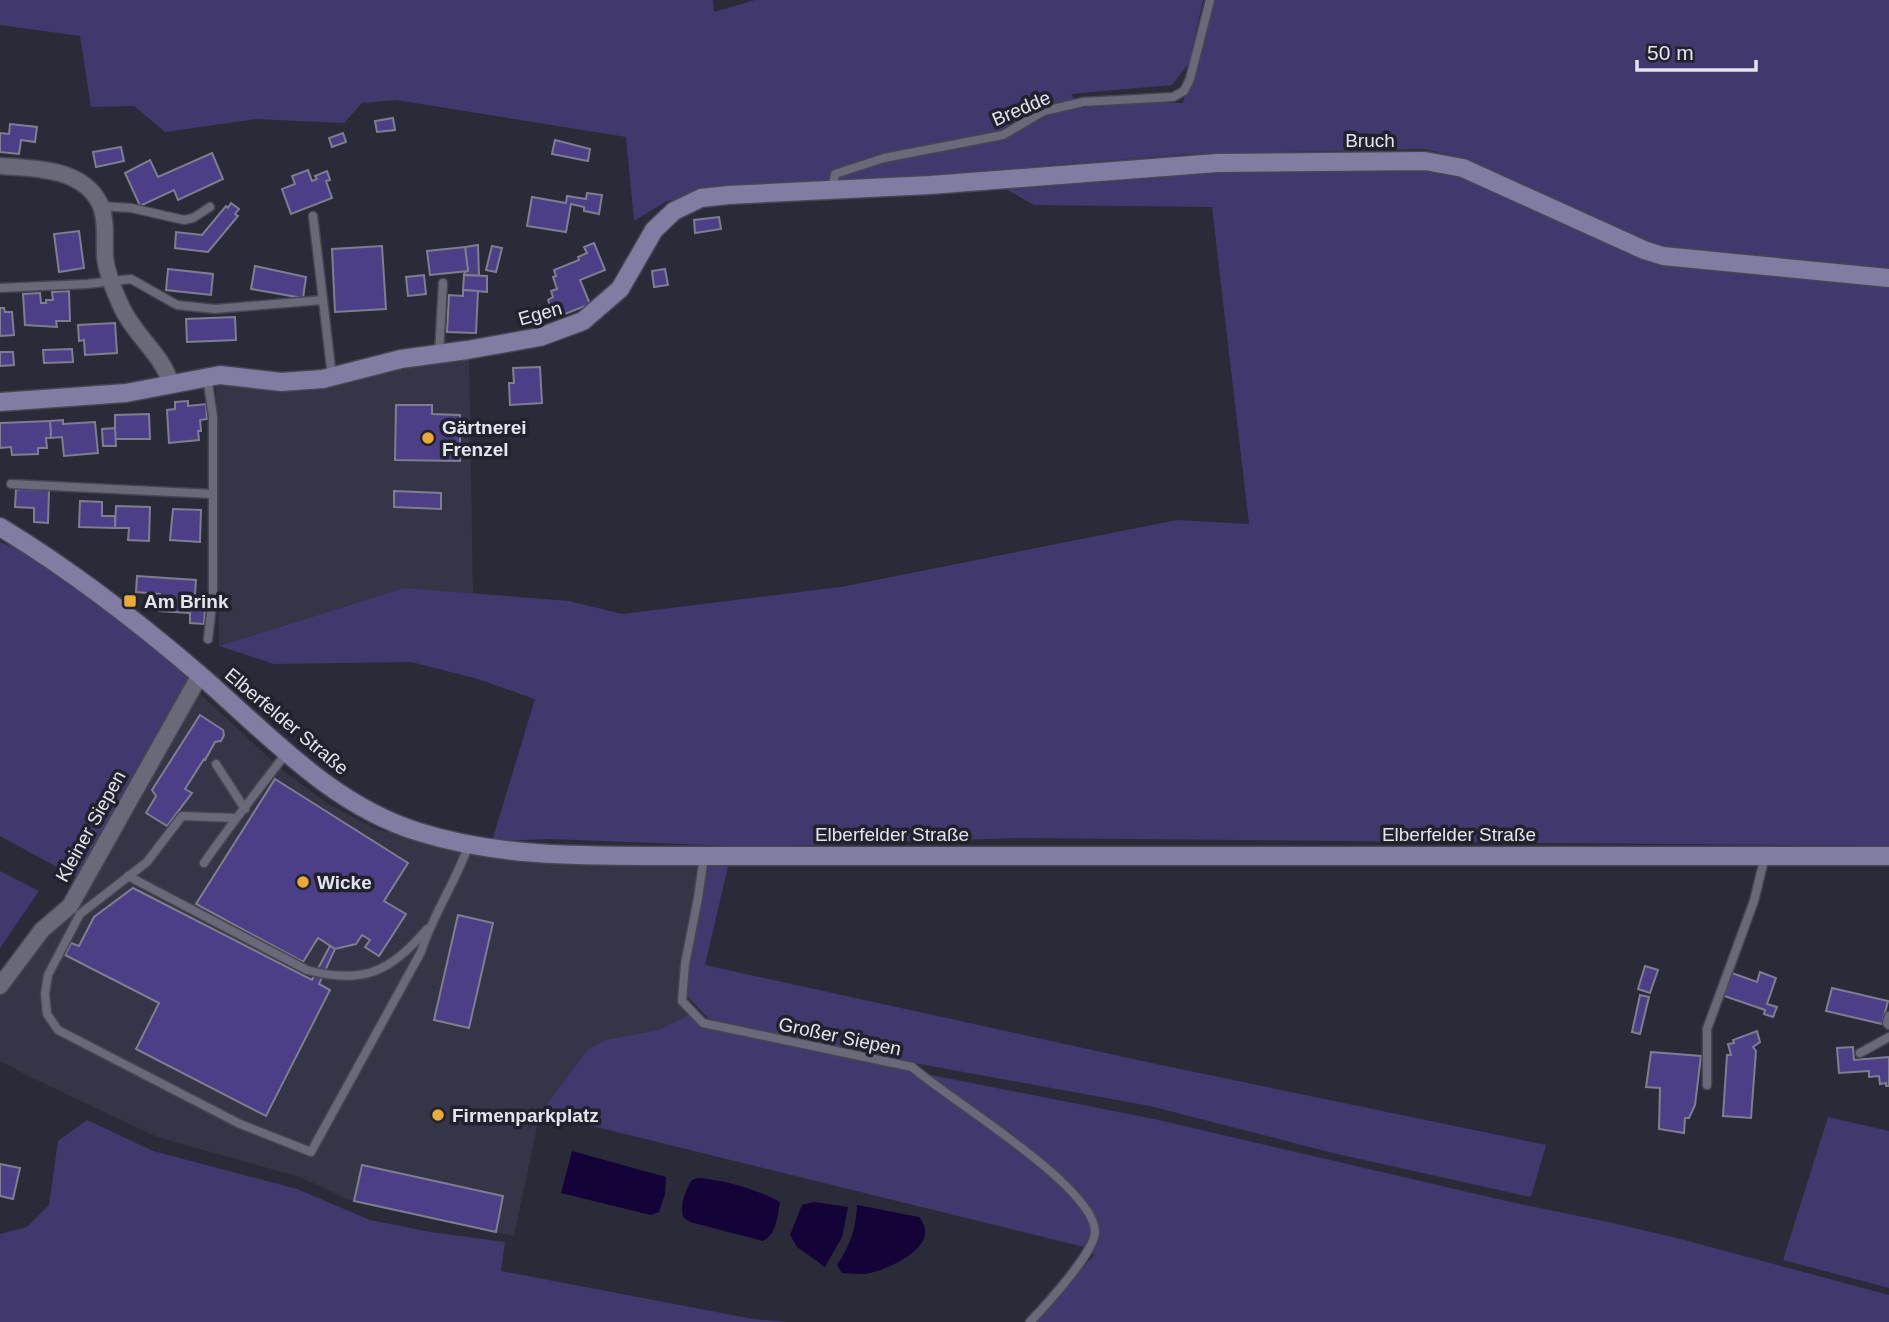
<svg xmlns="http://www.w3.org/2000/svg" width="1889" height="1322" font-family="Arial,sans-serif">
  <style>
    .built { fill: #363447 }
    .green { fill: #41396e }
    .water { fill: #130338 }
    .building { fill: #4c3f88; stroke: #7f7e8f; stroke-width: 2 }
    .lines { fill: none; stroke-linecap: round; stroke-linejoin: round }
    .lane-casing { stroke: #464551; stroke-width: 11 }
    .street-casing { stroke: #464551; stroke-width: 19 }
    .secondary-casing { stroke: #464551; stroke-width: 21 }
    .lane { stroke: #6a697a; stroke-width: 8 }
    .street { stroke: #6a697a; stroke-width: 16 }
    .secondary { stroke: #807ca2; stroke-width: 18 }
    .poi-dot { fill: #e9aa38; stroke: #22212e; stroke-width: 2.5 }
    .labels { text-anchor: middle; stroke-width: 7; stroke-linejoin: round; paint-order: stroke }
    .street-label { font-size: 19px; fill: #e4e4ed; stroke: #22212e }
    .poi-label { font-size: 19px; font-weight: bold; fill: #e4e4ed; stroke: #22212e; text-anchor: start }
  </style>
  <rect width="100%" height="100%" fill="#2b2a39"/>
  <g class="built">
    <polygon points="469,355 473,594 404,588 219,646 216,384 305,390"/>
    <polygon points="196,690 281,769 328,804 378,830 482,851 702,858 681,964 678,1001 689,1015 658,1030 605,1040 588,1049 540,1113 514,1236 349,1200 300,1177 157,1137 28,1076 0,1061 0,995 63,918"/>
  </g>
  <g class="green">
    <polygon points="0,0 713,0 714,12 755,0 1203,0 1189,63 1172,85 1071,94 1081,108 1152,102 1183,103 1213,0 1889,0 1889,269 1714,255 1652,247 1470,160 1424,149 1191,154 866,181 790,183 746,187 667,201 634,221 626,137 396,100 362,103 344,123 256,119 165,132 134,106 91,107 80,36 0,25"/>
    <polygon points="1271,168 1452,170 1650,258 1889,286 1889,846 1020,838 758,847 550,839 492,841 535,699 478,679 411,662 274,664 219,646 404,588 569,601 622,614 841,587 1177,520 1249,524 1212,207 1034,205 1006,189"/>
    <polygon points="0,542 13,547 95,600 192,678 79,879 0,836"/>
    <polygon points="730,858 705,965 1156,1064 1546,1145 1531,1197 1333,1153 1150,1106 887,1058 730,1025 708,1018 688,997 689,964 707,859"/>
    <polygon points="0,871 39,891 0,948"/>
    <polygon points="689,1015 705,1025 926,1074 1154,1119 1515,1203 1608,1222 1677,1238 1889,1295 1889,1322 1035,1322 1094,1255 1084,1247 540,1113 588,1049 605,1040 658,1030"/>
    <polygon points="1828,1117 1889,1131 1889,1288 1783,1260"/>
    <polygon points="87,1120 153,1151 297,1189 370,1220 430,1232 505,1242 501,1271 753,1319 787,1322 0,1322 0,1234 27,1227 49,1205 58,1141"/>
  </g>
  <g class="water">
    <polygon points="572,1151 666,1177 665,1194 659,1212 651,1215 561,1193"/>
    <path d="M698,1178C725,1180 756,1189 780,1202C777,1217 777,1234 763,1241L690,1222L683,1217C680,1205 685,1191 692,1180Z"/>
    <polygon points="814,1202 848,1207 842,1237 825,1267 797,1247 790,1235 802,1205"/>
    <path d="M857,1205L919,1217C943,1245 891,1268 870,1273C861,1275 851,1273 842,1273L837,1265C850,1245 856,1230 857,1205Z"/>
  </g>
  <g class="building">
    <polygon points="393,118 395,130 377,132 375,121"/>
    <polygon points="10,124 37,127 35,142 21,140 19,154 0,152 0,133 9,134"/>
    <polygon points="343,133 346,142 332,147 329,138"/>
    <polygon points="555,140 590,149 588,161 552,154"/>
    <polygon points="121,147 124,161 96,167 93,152"/>
    <polygon points="212,153 223,179 178,200 174,190 140,206 125,173 150,160 158,177"/>
    <polygon points="308,170 312,181 317,179 315,176 327,171 330,180 326,181 332,198 291,214 282,189 295,184 292,176"/>
    <polygon points="587,193 602,195 599,214 584,211 584,207 571,204 566,232 527,226 532,197 566,203 567,196 586,199"/>
    <polygon points="231,203 239,209 235,214 238,216 208,252 175,248 176,232 202,235 226,206 228,208"/>
    <polygon points="719,217 721,229 695,233 694,220"/>
    <polygon points="79,231 84,268 59,272 54,234"/>
    <polygon points="594,243 605,270 580,280 590,304 555,318 548,300 553,297 551,291 557,289 553,277 556,276 554,270 579,260 578,257 587,253 584,247"/>
    <polygon points="478,245 479,276 464,275 465,271 468,271 465,247"/>
    <polygon points="382,246 386,309 335,312 332,249"/>
    <polygon points="492,246 502,248 496,272 486,270"/>
    <polygon points="465,247 468,271 430,275 427,251"/>
    <polygon points="255,266 306,277 303,298 251,289"/>
    <polygon points="168,269 213,274 211,295 166,290"/>
    <polygon points="665,269 668,285 654,287 652,271"/>
    <polygon points="424,275 426,294 408,296 406,277"/>
    <polygon points="464,275 487,276 487,292 463,290"/>
    <polygon points="463,290 478,291 476,333 447,332 449,295 463,296"/>
    <polygon points="69,291 70,321 56,321 57,327 25,325 23,294 40,293 41,303 46,303 46,300 53,300 52,292"/>
    <polygon points="0,308 4,308 5,312 12,312 14,335 0,336"/>
    <polygon points="235,317 236,340 187,342 186,319"/>
    <polygon points="115,323 117,353 85,355 84,340 79,341 78,325"/>
    <polygon points="72,349 73,362 44,363 43,350"/>
    <polygon points="0,352 13,352 14,365 0,366"/>
    <polygon points="540,367 542,403 510,405 509,383 514,383 513,368"/>
    <polygon points="188,401 188,406 206,404 207,419 200,420 201,431 198,431 199,440 169,443 167,410 175,409 175,402"/>
    <polygon points="396,405 432,405 432,414 460,415 460,461 395,460"/>
    <polygon points="149,414 150,439 115,439 115,415"/>
    <polygon points="63,420 63,424 95,422 98,453 64,456 62,437 51,438 50,421"/>
    <polygon points="50,421 51,438 46,438 47,448 38,448 38,454 12,455 11,447 0,448 0,423"/>
    <polygon points="115,428 116,446 103,446 102,429"/>
    <polygon points="16,489 49,490 48,523 34,522 34,508 15,507"/>
    <polygon points="394,491 441,493 441,509 394,507"/>
    <polygon points="80,501 102,502 102,516 115,516 115,528 79,527"/>
    <polygon points="116,506 150,507 149,541 128,540 129,528 115,528"/>
    <polygon points="173,509 201,510 200,542 170,540"/>
    <polygon points="137,576 196,580 194,608 205,609 204,624 190,623 190,613 159,611 160,594 136,592"/>
    <polygon points="200,715 223,730 224,735 221,741 215,742 205,760 204,759 185,789 192,793 167,826 146,813 156,796 152,790"/>
    <polygon points="275,779 408,863 384,901 406,914 379,956 365,947 370,940 362,935 356,944 335,949 318,938 303,962 196,904"/>
    <polygon points="133,888 312,980 330,946 335,949 319,984 330,990 266,1116 136,1049 159,1003 65,955 71,943 79,946 94,917"/>
    <polygon points="458,915 493,923 469,1028 434,1020"/>
    <polygon points="1645,966 1658,970 1650,993 1638,989"/>
    <polygon points="1760,972 1776,978 1767,1004 1777,1007 1773,1017 1764,1014 1765,1010 1724,996 1732,973 1757,982"/>
    <polygon points="1832,988 1888,1001 1882,1024 1826,1011"/>
    <polygon points="1640,995 1649,997 1640,1034 1632,1032"/>
    <polygon points="1757,1031 1760,1042 1753,1047 1756,1051 1751,1118 1723,1116 1727,1055 1731,1055 1728,1044 1734,1043 1733,1040"/>
    <polygon points="1853,1047 1854,1060 1889,1057 1889,1086 1886,1086 1886,1083 1880,1084 1879,1076 1869,1077 1869,1071 1839,1073 1837,1048"/>
    <polygon points="1651,1052 1701,1056 1695,1105 1689,1118 1685,1118 1684,1133 1659,1129 1660,1088 1646,1087"/>
    <polygon points="0,1164 20,1168 13,1199 0,1196"/>
    <polygon points="362,1165 503,1196 496,1232 354,1201"/>
  </g>
  <g class="lines">
    <g class="lane-casing">
      <g id="lane">
        <polyline points="832,189 835,174 884,158 1003,135 1044,111 1083,102 1173,97 1184,91 1190,79 1210,0"/>
        <polyline points="101,206 131,208 184,220 193,218 210,207"/>
        <polyline points="313,216 323,300"/>
        <polyline points="0,288 87,284 131,279 177,305 215,309 323,300 332,377"/>
        <polyline points="439,354 443,283"/>
        <polyline points="207,377 213,417 213,596 208,639"/>
        <polyline points="11,484 213,494"/>
        <polyline points="216,764 245,809"/>
        <path d="M235,818L182,816L147,862L80,914L48,975L45,994L47,1014L58,1030L240,1124L311,1152L421,952C433,914 456,882 469,844"/>
        <path d="M704,856L698,898L685,964L682,1001L703,1023L912,1067C948,1099 1095,1186 1095,1232C1094,1253 1045,1306 1030,1322"/>
        <path d="M204,863C230,825 259,789 287,752"/>
        <path d="M128,876L307,970C362,985 391,972 427,929"/>
        <polyline points="1889,1016 1887,1023 1889,1025"/>
        <polyline points="1860,1053 1889,1037"/>
        <polyline points="1707,1085 1707,1029 1754,901 1765,856"/>
      </g>
    </g>
    <g class="street-casing">
      <g id="street">
        <path d="M0,166C34,168 83,168 100,204C107,219 104,241 105,257C107,274 115,293 122,308C135,336 162,354 171,384"/>
        <polyline points="0,986 42,930 70,906 200,675"/>
      </g>
    </g>
    <g class="secondary-casing">
      <g id="secondary">
        <polyline points="0,402 126,393 220,375 281,382 323,379 401,359 467,350 540,337 583,321 620,289 654,230 674,211 701,198 728,195 930,185 1217,163 1425,161 1463,168 1644,250 1663,256 1889,278"/>
        <path d="M0,527C71,570 137,621 200,675C268,734 331,805 419,832C511,861 609,855 704,856H1889"/>
      </g>
    </g>
    <use href="#lane" class="lane"/>
    <use href="#street" class="street"/>
    <use href="#secondary" class="secondary"/>
  </g>
  <g class="poi-dot">
    <circle cx="428" cy="438" r="7"/>
    <rect x="123" y="594" width="14" height="14" rx="3.5"/>
    <circle cx="303" cy="882" r="7"/>
    <circle cx="438" cy="1115" r="7"/>
  </g>
  <g class="labels">
    <g class="street-label">
      <text transform="translate(1021 108) rotate(-23)" y="7">Bredde</text>
      <text x="1370" y="147">Bruch</text>
      <text transform="translate(540 313) rotate(-16)" y="7">Egen</text>
      <text transform="translate(287 721) rotate(40)" y="7">Elberfelder Straße</text>
      <text transform="translate(90 826) rotate(-61)" y="7">Kleiner Siepen</text>
      <text x="892" y="841">Elberfelder Straße</text>
      <text x="1459" y="841">Elberfelder Straße</text>
      <text transform="translate(840 1036) rotate(12)" y="7">Großer Siepen</text>
    </g>
    <g class="poi-label">
      <text x="442" y="434">Gärtnerei<tspan x="442" dy="22">Frenzel</tspan></text>
      <text x="144" y="608">Am Brink</text>
      <text x="317" y="889">Wicke</text>
      <text x="452" y="1122">Firmenparkplatz</text>
    </g>
  </g>
  <path d="M1637 60v10h119v-10" fill="none" stroke="#e4e4ed" stroke-width="3.5"/>
  <text x="1647" y="60" font-size="21" fill="#e4e4ed" stroke="#22212e" stroke-width="5" paint-order="stroke">50 m</text>
</svg>
